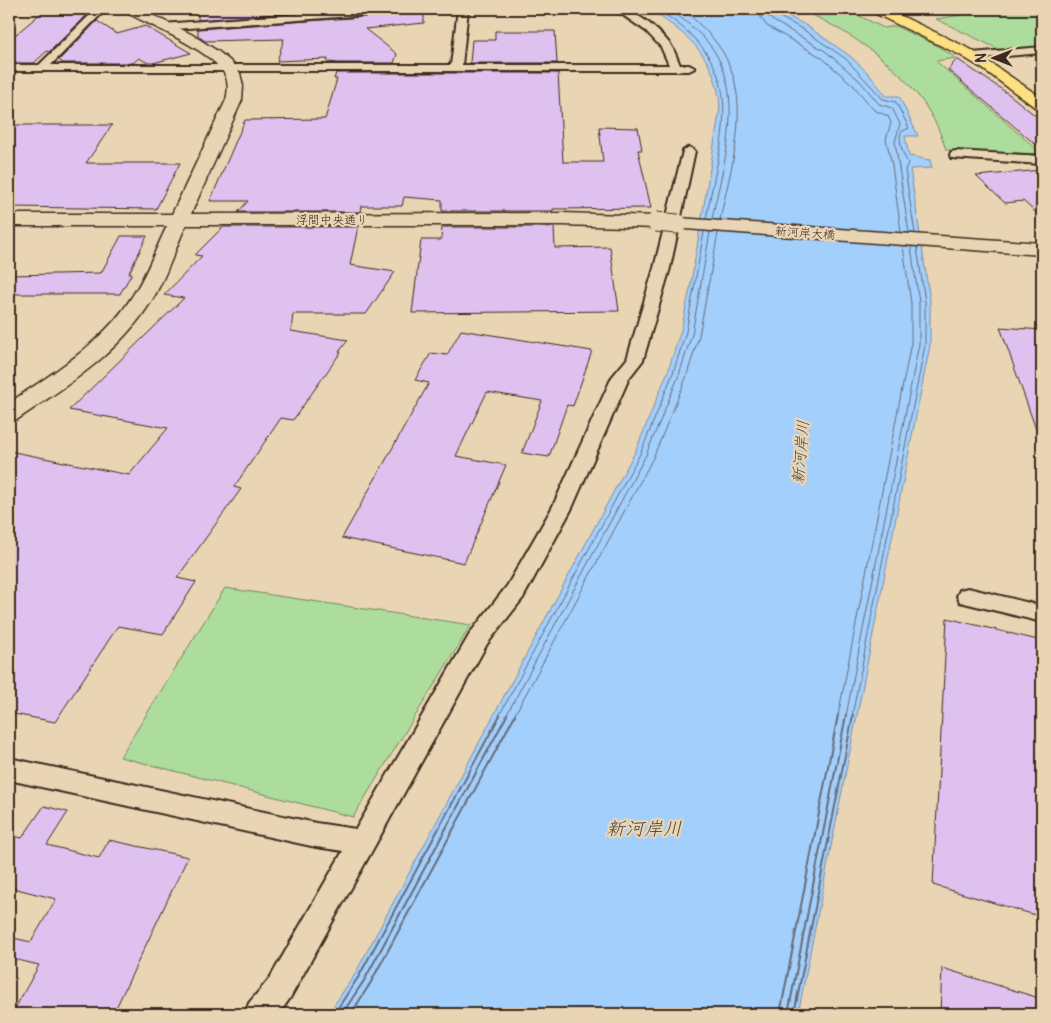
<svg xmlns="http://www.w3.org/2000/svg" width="1051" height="1023" font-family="Pangolin,'Klee One',sans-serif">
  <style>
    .green { fill: #acdd9d; stroke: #74845e }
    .water { fill: #a3cffd; stroke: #798da4 }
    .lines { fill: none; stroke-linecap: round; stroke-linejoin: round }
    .shore-far1 { stroke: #656c77; stroke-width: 1 }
    .shore { stroke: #656c77; stroke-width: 2 }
    .building { fill: #dec1ef; stroke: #3b2a1e }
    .street-casing { stroke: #3b2a1e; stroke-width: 4 }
    .secondary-casing { stroke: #3b2a1e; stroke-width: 3 }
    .primary-casing { stroke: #3b2a1e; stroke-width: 3 }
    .street { fill: #e9d5b3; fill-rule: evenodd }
    .secondary { fill: #e9d5b3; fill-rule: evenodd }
    .primary { fill: #fde080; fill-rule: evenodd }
    .secondary-bridge-casing { stroke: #3b2a1e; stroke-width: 21; stroke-linecap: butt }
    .secondary-bridge { stroke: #e9d5b3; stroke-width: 19 }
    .labels { text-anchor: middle; stroke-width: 4.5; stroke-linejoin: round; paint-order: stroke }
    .far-street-label { font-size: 12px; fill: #3b2a1e; stroke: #e9d5b3 }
    .water-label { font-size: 16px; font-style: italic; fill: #4b433f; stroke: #e9d5b3 }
    .near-water-label { font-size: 19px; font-style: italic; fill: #4b433f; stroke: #e9d5b3 }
  </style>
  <rect width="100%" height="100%" fill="#e9d5b3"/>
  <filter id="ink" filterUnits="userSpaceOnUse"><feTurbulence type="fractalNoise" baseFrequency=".02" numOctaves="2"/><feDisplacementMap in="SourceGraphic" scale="10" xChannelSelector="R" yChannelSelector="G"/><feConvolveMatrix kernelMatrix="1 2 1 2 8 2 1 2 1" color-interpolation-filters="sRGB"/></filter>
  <g filter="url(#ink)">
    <g class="green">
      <path d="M800,9H845L884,28L895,26L936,45L956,58L936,61L1042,154L946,150C927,82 861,37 800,9Z"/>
      <polygon points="957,9 1042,9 1042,47 1000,50 936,19 967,14"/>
      <polygon points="225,588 471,625 353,817 120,757"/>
    </g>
    <path class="water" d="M648,9H774L807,26L850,56L868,73L886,96H899L918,136H905L909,156L930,160L932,168L910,169L930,301V345L798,1014H328L355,974L636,450L668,371L681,330L690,289L720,108C717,57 688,34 648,9Z"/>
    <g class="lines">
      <g class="shore-far1">
        <path d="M657,9C752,69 723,126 706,219"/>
        <path d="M669,9C686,22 705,35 716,54C745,103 722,168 712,219"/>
        <path d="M683,9C699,24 716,38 726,58C752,108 730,169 720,220"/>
        <polyline points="760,9 761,18 767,26 821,57 854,86 874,110 888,116 891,123 886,139 892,165 901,232"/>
        <polyline points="767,9 768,15 772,20 825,51 860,81 879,104 892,108 900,124 895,142 909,233"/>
        <path d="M774,9L776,15L804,30L846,59L883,99L896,102L909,128L901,132C898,142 903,154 908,163L905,170L915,233"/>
        <polyline points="499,716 641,452 673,373 686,332 704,232"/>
        <polyline points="506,716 646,455 679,375 692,334 710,232"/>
        <polyline points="514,716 653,458 686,378 699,336 718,233"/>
        <polyline points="838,716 911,343 911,303 903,246"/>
        <polyline points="846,716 919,344 919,302 911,247"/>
        <polyline points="852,716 925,345 925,302 917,247"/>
      </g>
      <g class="shore">
        <polyline points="334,1014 359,976 500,715"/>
        <polyline points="342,1014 365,979 507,715"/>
        <polyline points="351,1014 371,982 515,715"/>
        <polyline points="780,1014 838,715"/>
        <polyline points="788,1014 846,715"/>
        <polyline points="794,1014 853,715"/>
      </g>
    </g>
    <g class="building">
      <polygon points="46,9 93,9 49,52 47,51 34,63 9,63 9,40"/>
      <polygon points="198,9 346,9 198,20"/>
      <polygon points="412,9 424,9 424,23 365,29 397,54 394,63 339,63 327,62 328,59 277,61 284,39 205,41 198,36 198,29 405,14"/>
      <polygon points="97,21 117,34 145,26 191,53 153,63 148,63 139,58 133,63 63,63 59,60"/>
      <polygon points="495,31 555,31 557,63 470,63 472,40 495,40"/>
      <polygon points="957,59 1010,95 1042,121 1042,150 948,70"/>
      <polygon points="336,73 558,73 563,162 603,162 599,127 638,128 642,150 638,150 651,208 553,209 553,211 442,211 442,200 404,197 402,206 362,206 361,212 238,212 248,201 210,201 245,120 325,119 337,79 334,79"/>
      <polygon points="9,125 112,125 86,163 180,163 156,209 9,207"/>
      <polygon points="1042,170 1042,218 1023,201 1005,203 976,176"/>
      <polygon points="223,227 358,227 350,265 395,272 366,314 293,314 291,331 348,340 339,352 341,352 293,420 281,418 234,487 241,489 177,578 196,582 163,634 118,626 55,722 9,713 9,451 129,475 168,428 69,410 184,298 164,295 202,256 195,255"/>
      <polygon points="442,227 554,227 555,248 610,247 619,311 412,313 421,240 441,240"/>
      <polygon points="121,236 147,236 129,273 132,273 120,294 9,294 9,275 101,273"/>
      <polygon points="1000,327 1042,330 1042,438 1039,438"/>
      <polygon points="461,330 592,351 573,406 567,405 549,457 522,453 542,401 487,392 456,456 506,465 464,563 342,538 429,383 415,380 431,353 447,355"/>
      <polygon points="947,618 1042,641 1042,917 933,885"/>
      <polygon points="44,806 68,812 47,845 99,858 109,840 188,857 113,1014 12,1014 39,965 9,958 9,937 31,942 56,899 9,887 9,835 22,838"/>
      <polygon points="942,968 1042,999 1042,1014 940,1014"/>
    </g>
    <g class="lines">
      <g class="street-casing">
        <g id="street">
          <path d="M96,9H106L51,65H451L458,9H468L462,65H669L661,47L646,31L614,9C634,8 657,28 669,43C674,49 677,58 680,65H689L695,68L689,71H9V65H39Z"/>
          <polygon points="368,9 410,9 405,12 162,30 157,27 162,24"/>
          <polygon points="1042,47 1042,53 972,59 967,56 972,53"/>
          <polygon points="689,147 695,151 670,268 643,360 629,378 572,508 523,598 487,644 290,998 279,1014 245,1014 249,1003 270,978 343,851 316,847 9,780 9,758 316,823 356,829 471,632 507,586 552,508 612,377 627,359 654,268 683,151"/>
          <polygon points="956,151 1042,156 1042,164 951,158 950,155 951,152"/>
          <polygon points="968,588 1042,606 1042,622 960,602 957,596 960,590"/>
        </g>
      </g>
      <g class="secondary-casing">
        <g id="secondary">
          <path d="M123,9H140L191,34L219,52L230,61L240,73L243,86L242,100L191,214L562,213L656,216L663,218L666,222L663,226L656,228L562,225H186C176,248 167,273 155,295C123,351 69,384 18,419L9,422V403C54,372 104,343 133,295C147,274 156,248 167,226H9V214H172L226,100C228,92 229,81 224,73C210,50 150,25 125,12Z"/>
          <polygon points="678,218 1042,243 1042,255 671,228 668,224 671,220"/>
        </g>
      </g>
      <g class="primary-casing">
        <polygon id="primary" points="870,9 887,9 970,49 1042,98 1042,110 1036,108 983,69 960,55 872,12"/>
      </g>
      <use href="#street" class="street"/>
      <use href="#secondary" class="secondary"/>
      <use href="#primary" class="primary"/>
      <g class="secondary-bridge-casing">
        <polyline id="secondary-bridge" points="656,222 678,224"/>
      </g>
      <use href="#secondary-bridge" class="secondary-bridge"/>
    </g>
  </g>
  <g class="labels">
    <g class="far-street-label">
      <text x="332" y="224">浮間中央通り</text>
      <text transform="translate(805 233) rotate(4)" y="4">新河岸大橋</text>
    </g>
    <g class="water-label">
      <text transform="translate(800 452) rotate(-85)" y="6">新河岸川</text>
    </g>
    <g class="near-water-label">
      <text x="644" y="835">新河岸川</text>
    </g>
  </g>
  <rect width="1051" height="1023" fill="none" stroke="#e9d5b3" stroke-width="30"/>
  <rect x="15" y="15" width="1021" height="993" fill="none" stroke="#3b2a1e" stroke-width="2" filter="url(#ink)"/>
  <g transform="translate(994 58) rotate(270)" stroke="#e9d5b3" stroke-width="4" paint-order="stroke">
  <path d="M0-4L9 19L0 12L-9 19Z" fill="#3b2a1e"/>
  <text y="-8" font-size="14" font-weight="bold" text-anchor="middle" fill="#3b2a1e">N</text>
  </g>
</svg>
